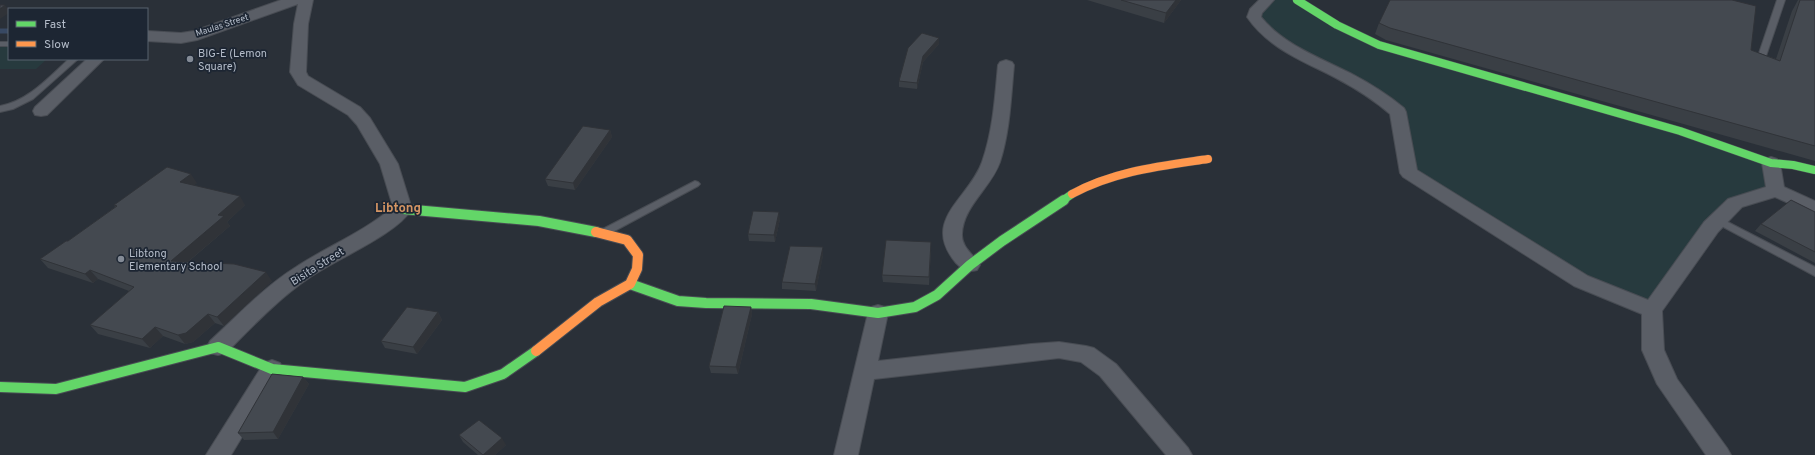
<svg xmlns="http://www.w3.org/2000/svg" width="1815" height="455" font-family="Overpass,sans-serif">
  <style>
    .green { fill: #273a3e }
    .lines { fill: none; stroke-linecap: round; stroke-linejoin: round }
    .stream { stroke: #384963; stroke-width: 5 }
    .lane-casing { stroke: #484c53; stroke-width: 2 }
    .street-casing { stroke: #484c53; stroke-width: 2 }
    .fast-far1-casing { stroke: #484c53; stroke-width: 9 }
    .fast-casing { stroke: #484c53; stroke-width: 12 }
    .slow-far1-casing { stroke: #484c53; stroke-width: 9 }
    .slow-casing { stroke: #484c53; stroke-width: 12 }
    .lane { fill: #5a5e66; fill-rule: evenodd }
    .street { fill: #5a5e66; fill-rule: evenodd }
    .fast-far1 { stroke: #63d668; stroke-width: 8 }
    .fast { stroke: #63d668; stroke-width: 10 }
    .slow-far1 { stroke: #ff974d; stroke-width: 8 }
    .slow { stroke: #ff974d; stroke-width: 10 }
    .wall { fill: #3a3f45 }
    .shaded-wall { fill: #303338 }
    .building { fill: #444950; stroke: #303338 }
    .poi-dot { fill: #848b96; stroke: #1d2633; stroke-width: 1.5 }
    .labels { text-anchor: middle; stroke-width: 3.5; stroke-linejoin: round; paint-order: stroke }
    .far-street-label { font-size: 9px; fill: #b4bcc9; stroke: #1d2633 }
    .poi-label { font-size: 11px; fill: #b4bcc9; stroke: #1d2633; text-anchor: start }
    .street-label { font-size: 11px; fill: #b4bcc9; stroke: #1d2633 }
    .quarter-label { font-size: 13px; font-weight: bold; fill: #d59563; stroke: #1d2633 }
  </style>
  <rect width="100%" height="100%" fill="#2a3038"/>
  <g class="green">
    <polygon points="1267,0 1297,0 1351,34 1771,163 1776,190 1735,203 1652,310 1581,281 1409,173 1398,112 1285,46 1255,12"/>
    <polygon points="0,47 9,47 9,59 47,59 36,69 0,69"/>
  </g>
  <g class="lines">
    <polyline class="stream" points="0,31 9,31"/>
    <g class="lane-casing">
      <g id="lane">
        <polygon points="1777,0 1785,0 1764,62 1760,64 1757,64 1756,62"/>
        <rect x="0" y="42" width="9" height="4"/>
        <path d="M69,59H78L33,99L13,109L0,112V106C28,101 48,78 69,59Z"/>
        <polygon points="695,181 698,182 700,184 698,186 607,235 603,237 598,233 599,231"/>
        <polygon points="1718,217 1815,267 1815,276 1714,222 1713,220"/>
      </g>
    </g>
    <g class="street-casing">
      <g id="street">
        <path d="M281,0H313L308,24L306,72L308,76L360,107L370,118L398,164L412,209C396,235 336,259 309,278C278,299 252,327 226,353L218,355L210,353L207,347L210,341C238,315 264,287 296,267C328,246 364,232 393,207L380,164L357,125L348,115L298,85L290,72L294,24L298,4L197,40L181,43L147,41V31L181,33L194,31Z"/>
        <path d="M1259,0H1274L1262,13L1261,17C1284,45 1319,57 1350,73C1369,83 1387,94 1404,108L1406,112L1417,170L1588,276L1648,300L1704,222L1728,199L1766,187L1762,163L1765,159L1771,157L1777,159L1780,163L1784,187L1815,201V215L1775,197L1742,207L1718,232L1662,311L1664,350L1677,379L1727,448L1731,455H1706L1657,384L1642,350V314L1574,286L1403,177L1400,173L1390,114C1374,100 1355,88 1336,78C1303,61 1269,49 1247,17L1250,9Z"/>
        <polygon points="87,59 104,59 47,115 41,116 35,115 33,111 35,107"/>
        <path d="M1006,60L1012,62L1014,65C1011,97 1010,131 1000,162C991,188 963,206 962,234C961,247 974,255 980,265L977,270C967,273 963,270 956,263C920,220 969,199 982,162C993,131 995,97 998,65L1000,62Z"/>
        <polygon points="878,305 885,307 888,313 878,361 1031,344 1059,342 1086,346 1094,348 1116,364 1188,448 1192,455 1166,455 1100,376 1081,362 1059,358 874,379 858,455 834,455 868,313 871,307"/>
        <polygon points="272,360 280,363 283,369 231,455 206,455 264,363"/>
      </g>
    </g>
    <g class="fast-far1-casing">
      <g id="fast-far1">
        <polyline points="1297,0 1337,25 1379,45 1680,131 1771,163 1793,165 1815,170"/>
        <polyline points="1062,201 1072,194"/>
      </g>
    </g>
    <g class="fast-casing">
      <g id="fast">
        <polyline points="403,209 539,221 596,232"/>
        <polyline points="630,284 678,301 706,303 811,304 878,313 915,307 937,295 970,265 1002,241 1064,200"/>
        <polyline points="0,387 56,389 218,347 272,369 465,387 503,374 536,351"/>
      </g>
    </g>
    <g class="slow-far1-casing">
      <path id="slow-far1" d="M1072,194C1114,171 1161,166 1208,159"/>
    </g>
    <g class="slow-casing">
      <polyline id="slow" points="536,351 598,302 630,284 637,269 638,255 627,240 596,232"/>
    </g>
    <use href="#lane" class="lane"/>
    <use href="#street" class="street"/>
    <use href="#fast-far1" class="fast-far1"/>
    <use href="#fast" class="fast"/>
    <use href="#slow-far1" class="slow-far1"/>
    <use href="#slow" class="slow"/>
  </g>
  <g class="wall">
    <polygon points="1087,0 1181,0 1164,23"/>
    <polygon points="1798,0 1815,0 1815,161 1386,40 1375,34 1379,23 1751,50 1776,59 1792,11"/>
    <polygon points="939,38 939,44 923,62 917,89 899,87 899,81"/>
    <polygon points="610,130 612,137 575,190 548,186 545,179"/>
    <polygon points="197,183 194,185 245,205 227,222 230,226 188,262 272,281 224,326 215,323 193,342 185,344 163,336 150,348 98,334 90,325 129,291 98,279 93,283 48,268 40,259 68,241 115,207 114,205"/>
    <polygon points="1815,212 1815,263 1755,231 1761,224"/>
    <polygon points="780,219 775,242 749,241 748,234"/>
    <polygon points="931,250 929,285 883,282 882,275"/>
    <polygon points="823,255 816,291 782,289 782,282"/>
    <polygon points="751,307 752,314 738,374 711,373 709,366"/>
    <polygon points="438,312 442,320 417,354 385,348 381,341"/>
    <polygon points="303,377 309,384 278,439 244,440 238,433"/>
    <polygon points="459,435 506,445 495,455 478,455 463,442"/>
  </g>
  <g class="shaded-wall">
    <polygon points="1176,0 1181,0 1164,23 1166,13"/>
    <polygon points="5,5 9,10 9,13 0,19 0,9"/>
    <polygon points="939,38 939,44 923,62 917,89 917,83 923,56"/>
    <polygon points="610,130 612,137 575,190 573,183"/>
    <polygon points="191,174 197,183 186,191 180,182"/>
    <polygon points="240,196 245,205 227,222 230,226 178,270 171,261 218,215"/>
    <polygon points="779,212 780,219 775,242 774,235"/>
    <polygon points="823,247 823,255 816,291 815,284"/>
    <polygon points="90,270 98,279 93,283 85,274"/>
    <polygon points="266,272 272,281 224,326 217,317"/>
    <polygon points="751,307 752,314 738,374 736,367"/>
    <polygon points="438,312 442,320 417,354 413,347"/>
    <polygon points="208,314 215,323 193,342 185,344 178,335"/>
    <polygon points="155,327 163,336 150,348 142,339"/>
    <polygon points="303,377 309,384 278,439 273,432"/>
    <polygon points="502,438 506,445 495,455 483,455"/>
  </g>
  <g class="building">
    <polygon points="1121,0 1176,0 1166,13"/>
    <polygon points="1390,0 1732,0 1756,6 1751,50 1780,61 1800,0 1815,0 1815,146 1390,28 1379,23"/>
    <polygon points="0,5 5,5 0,9"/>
    <polygon points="922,33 939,38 923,56 917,83 899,81 908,48"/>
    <polygon points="583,126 610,130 573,183 545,179"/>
    <polygon points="167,167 191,174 180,182 240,196 218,215 224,216 171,261 234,264 266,272 217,317 208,314 186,333 178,335 155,327 142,339 90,325 134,287 90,270 85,274 40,259 66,241 68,241 117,206 114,205"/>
    <polygon points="1791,200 1815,212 1815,252 1761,224"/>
    <polygon points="753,211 779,212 774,235 748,234"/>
    <polygon points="886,240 931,242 929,277 882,275"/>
    <polygon points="790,246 823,247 815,284 782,282"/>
    <polygon points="724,306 751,307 736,367 709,366"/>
    <polygon points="407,307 438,312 413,347 381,341"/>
    <polygon points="272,374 303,377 273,432 238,433"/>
    <polygon points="479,420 502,438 483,455 459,435"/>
  </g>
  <g class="poi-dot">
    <circle cx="190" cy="59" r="4"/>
    <circle cx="121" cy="259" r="4"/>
  </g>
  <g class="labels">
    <g class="far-street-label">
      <text transform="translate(222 25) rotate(-18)" y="3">Maulas Street</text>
    </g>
    <g class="poi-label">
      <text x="198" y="57">BIG-E (Lemon<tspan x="198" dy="13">Square)</tspan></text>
      <text x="129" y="257">Libtong<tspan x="129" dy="13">Elementary School</tspan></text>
    </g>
    <g class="street-label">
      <text transform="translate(317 266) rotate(-32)" y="4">Bisita Street</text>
    </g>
    <g class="quarter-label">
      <text x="398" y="212">Libtong</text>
    </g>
  </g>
  <rect x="8" y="8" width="140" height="52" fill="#1d2633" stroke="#59626f"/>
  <rect x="16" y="21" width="20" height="6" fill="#63d668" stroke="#59626f"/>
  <text x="44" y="28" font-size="12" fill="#b4bcc9">Fast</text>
  <rect x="16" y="41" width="20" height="6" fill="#ff974d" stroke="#59626f"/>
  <text x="44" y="48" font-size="12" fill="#b4bcc9">Slow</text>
</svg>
